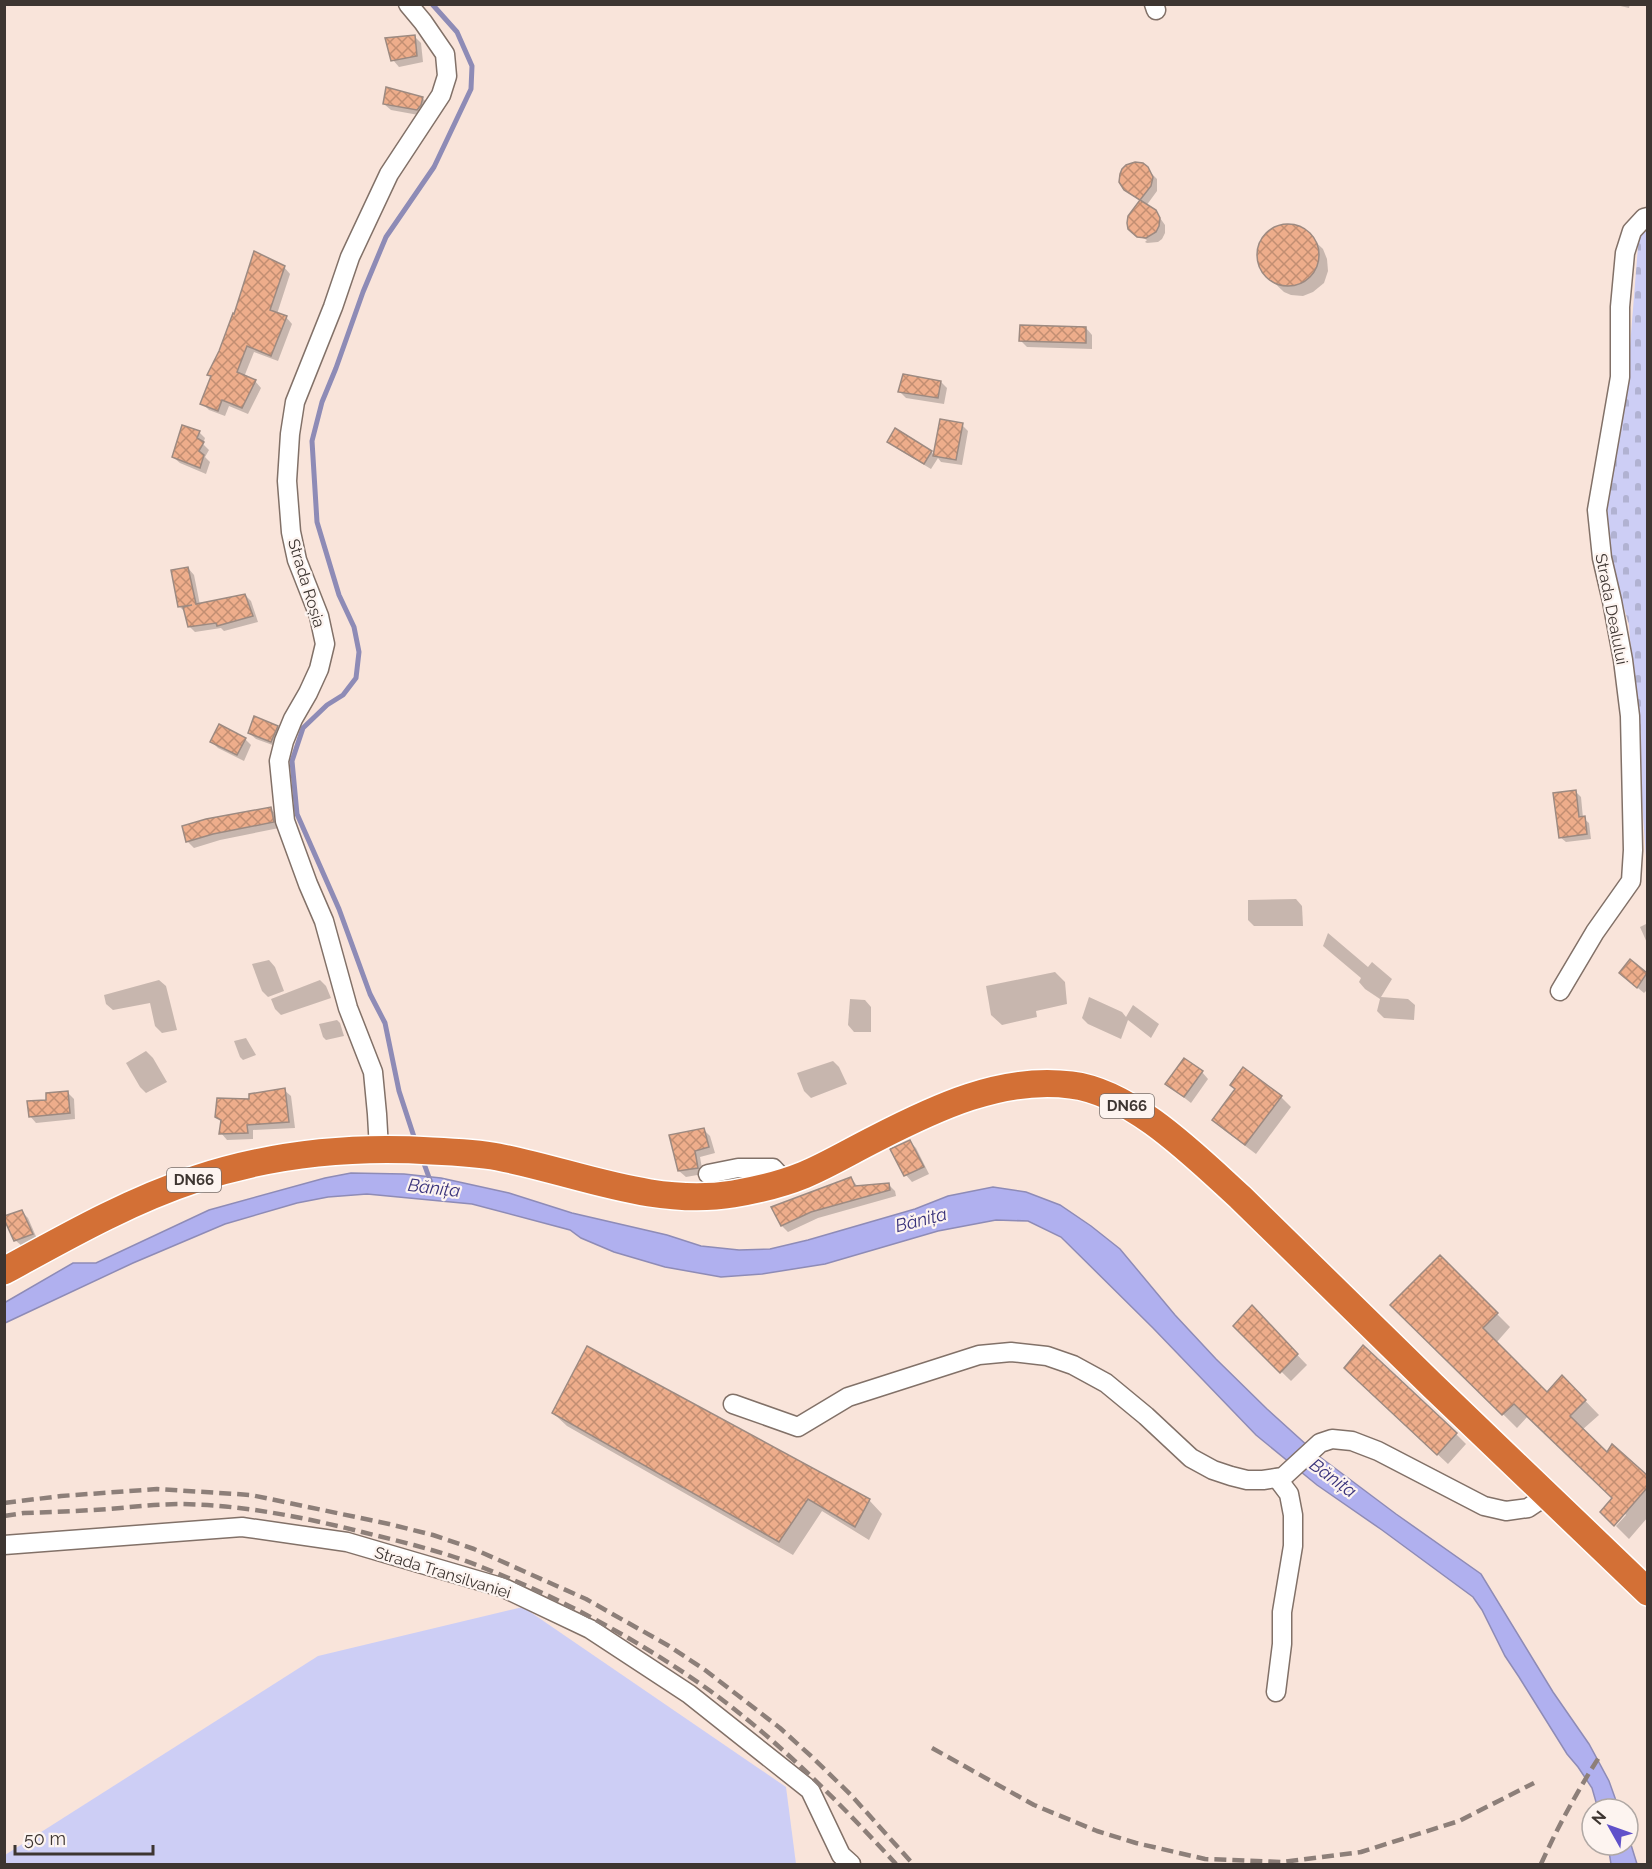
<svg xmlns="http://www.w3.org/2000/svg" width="1652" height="1869" font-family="Raleway,sans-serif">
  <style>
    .grass { fill: #cdcef5 }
    .cemetery { fill: url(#cemetery-stones) }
    .water { fill: #b0b0ef; stroke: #8e8bb6; stroke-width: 1.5 }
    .shadow { fill: #0003 }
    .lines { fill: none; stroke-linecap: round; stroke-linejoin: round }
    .stream { stroke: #8e8bb6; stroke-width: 5 }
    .building { fill: url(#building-cross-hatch); stroke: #9d8a81; stroke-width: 1.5 }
    .minor-casing { stroke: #827168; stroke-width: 21 }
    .highway-casing { stroke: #fff; stroke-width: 30 }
    .minor { stroke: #fff; stroke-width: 18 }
    .highway { stroke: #d37036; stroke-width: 27 }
    .rail { stroke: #8d7f79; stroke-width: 4.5; stroke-dasharray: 12 6; stroke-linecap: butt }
    .labels { text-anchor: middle; stroke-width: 4.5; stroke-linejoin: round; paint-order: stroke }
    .shield { fill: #fdf4f0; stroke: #776e6a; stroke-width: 1.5 }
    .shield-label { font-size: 15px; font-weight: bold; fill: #3d3531 }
    .street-label { font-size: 16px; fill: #3d3531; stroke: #fdf4f0 }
    .water-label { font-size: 18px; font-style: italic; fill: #3a337b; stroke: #fdf4f0 }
  </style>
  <defs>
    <pattern id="cemetery-stones" width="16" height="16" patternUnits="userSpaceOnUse" patternTransform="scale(1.5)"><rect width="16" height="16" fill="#cdcef5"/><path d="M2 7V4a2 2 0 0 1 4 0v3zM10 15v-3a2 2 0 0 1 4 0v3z" fill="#b1b2d2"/></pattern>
    <pattern id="building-cross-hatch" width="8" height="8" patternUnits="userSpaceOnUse" patternTransform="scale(1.5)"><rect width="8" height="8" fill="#eead8b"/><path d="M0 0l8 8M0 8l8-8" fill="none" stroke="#c28e72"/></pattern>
  </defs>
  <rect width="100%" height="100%" fill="#f9e4da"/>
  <polygon class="grass" points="523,1607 786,1787 796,1864 5,1864 5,1855 318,1656"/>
  <polygon class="cemetery" points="1647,231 1647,870 1629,625 1602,533 1629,359 1639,234"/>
  <g class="water">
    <polygon points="351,1173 404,1174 441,1178 509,1193 572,1213 667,1235 701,1246 739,1250 770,1249 808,1240 915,1209 948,1196 993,1187 1026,1192 1060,1205 1091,1226 1120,1249 1175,1315 1216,1359 1267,1409 1320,1457 1396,1514 1481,1574 1553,1692 1589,1744 1609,1781 1619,1809 1598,1809 1592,1788 1578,1767 1567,1754 1519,1677 1505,1656 1482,1610 1473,1597 1382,1530 1317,1485 1256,1435 1153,1328 1061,1237 1028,1221 996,1220 938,1231 825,1264 762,1274 721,1277 665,1267 614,1252 581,1238 570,1230 472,1204 367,1194 328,1197 297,1203 225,1224 133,1263 5,1323 4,1303 73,1263 96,1263 209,1210 325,1178"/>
    <polygon points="1628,1835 1637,1864 1611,1864 1608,1845 1628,1845"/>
  </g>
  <g class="shadow">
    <polygon points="1612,4 1630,4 1629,8"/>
    <polygon points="415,37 421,43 423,62 399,67 393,60"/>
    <polygon points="422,98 429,104 424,116 391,110 384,104"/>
    <polygon points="1144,166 1157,179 1157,191 1146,206 1155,211 1165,225 1165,233 1162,239 1158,242 1147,243 1141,240 1145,242 1147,240 1135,234 1140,201 1123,188"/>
    <polygon points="1281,226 1291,226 1303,230 1323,249 1327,259 1328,271 1324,283 1313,292 1303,296 1291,295 1284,292 1263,272 1259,263 1258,251 1263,239 1270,232"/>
    <polygon points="284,267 290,274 277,314 286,317 292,324 278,361 254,352 244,377 255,381 261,388 248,414 229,406 225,416 209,410 202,403 212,378 209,374"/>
    <polygon points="1086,328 1092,335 1092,349 1027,347 1021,341"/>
    <polygon points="941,382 947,388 944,404 906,398 900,392"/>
    <polygon points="962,425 968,431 962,465 941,462 938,458 931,469 896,448 889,442 931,452 934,455"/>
    <polygon points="199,432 205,438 203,444 209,450 205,457 210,462 206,474 180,463 173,457"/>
    <polygon points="188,568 194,575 200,605 245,595 251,601 258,622 224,631 221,628 195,632 189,626 185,612 179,606"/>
    <polygon points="277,727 283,733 278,747 256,739 249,733"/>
    <polygon points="245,739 251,745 244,761 218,748 212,742"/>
    <polygon points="1576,792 1581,797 1583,818 1589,823 1591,839 1566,842 1560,837"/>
    <polygon points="270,809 277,815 279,828 220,840 194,848 187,841"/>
    <polygon points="1296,899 1302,906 1303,926 1254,926 1248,920 1248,900"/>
    <polygon points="1648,923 1648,945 1640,927"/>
    <polygon points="1328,933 1368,967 1372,962 1392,979 1381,997 1408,999 1415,1005 1414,1020 1384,1018 1377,1011 1380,999 1365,989 1359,982 1361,978 1323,946"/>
    <polygon points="269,960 275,967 284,991 268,997 262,991 252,964"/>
    <polygon points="1630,961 1648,975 1648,989 1644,993 1627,979"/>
    <polygon points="1055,972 1065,982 1067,1004 1036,1011 1037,1017 1002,1025 991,1015 986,986"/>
    <polygon points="159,980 166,986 177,1030 162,1033 155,1026 150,1003 113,1010 106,1004 104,995"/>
    <polygon points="320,980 326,986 331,998 281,1015 275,1009 271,999"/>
    <polygon points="1089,997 1122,1012 1126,1017 1133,1005 1159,1024 1151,1038 1128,1020 1121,1039 1088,1024 1082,1018"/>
    <polygon points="850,999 865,1000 871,1007 871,1032 854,1032 848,1025"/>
    <polygon points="337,1020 340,1023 344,1036 326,1040 323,1037 319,1024"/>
    <polygon points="246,1038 256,1055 243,1060 240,1057 234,1041"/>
    <polygon points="146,1051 153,1058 167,1082 146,1093 140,1087 126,1063"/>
    <polygon points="833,1061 839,1067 847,1084 811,1098 804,1091 797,1073"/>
    <polygon points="1202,1072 1208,1079 1191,1103 1167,1084"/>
    <polygon points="284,1090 291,1096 295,1128 253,1130 253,1139 227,1140 221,1133 222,1123 217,1117 251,1101"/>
    <polygon points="1237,1090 1281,1097 1291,1107 1256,1154 1224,1130 1214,1120"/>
    <polygon points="68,1093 74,1099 75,1119 36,1123 30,1116 48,1101"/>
    <polygon points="703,1129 710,1136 715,1153 700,1157 703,1174 686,1177 679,1171"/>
    <polygon points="910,1142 916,1148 929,1174 912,1182 906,1175 892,1150"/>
    <polygon points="851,1178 858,1187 888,1184 895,1191 896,1196 818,1218 788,1232 782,1226"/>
    <polygon points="22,1212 28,1218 38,1241 22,1246 15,1240"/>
    <polygon points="1440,1257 1510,1327 1496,1343 1547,1394 1562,1377 1599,1415 1582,1430 1607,1454 1613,1446 1648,1477 1648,1517 1629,1539 1616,1526 1626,1515 1613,1499 1528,1416 1517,1428 1393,1305"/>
    <polygon points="1252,1308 1307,1365 1291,1381 1235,1326"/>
    <polygon points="1356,1378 1456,1434 1466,1444 1448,1464"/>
    <polygon points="553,1413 869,1500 882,1514 869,1540 822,1511 793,1555 567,1426"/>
  </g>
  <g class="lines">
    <g class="stream">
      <polyline points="416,1143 399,1091 385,1023 370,994 339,909 297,814 292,761 303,728 327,705 343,695 356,678 359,652 354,627 339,595 317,522 312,441 322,402 336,368 363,292 386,237 434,167 471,89 472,66 457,32 432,4"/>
      <polyline points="422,1158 431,1183"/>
    </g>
  </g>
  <g class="building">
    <polygon points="415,35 417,56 391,61 385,38"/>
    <polygon points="386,87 423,97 421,105 417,110 383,104"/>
    <polygon points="1135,162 1143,163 1148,167 1153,177 1151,186 1140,200 1156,210 1160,218 1159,226 1156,232 1146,238 1137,237 1128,229 1127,223 1128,216 1140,200 1124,190 1119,182 1120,174 1122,169 1126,165"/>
    <circle cx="1288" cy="255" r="31"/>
    <polygon points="254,251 285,266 270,310 287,316 271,356 247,346 237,372 256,380 242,408 222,400 218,411 200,404 211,376 207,375 219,351 233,313 234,314"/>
    <polygon points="1020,325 1086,327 1086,343 1019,341"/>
    <polygon points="903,374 941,381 938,398 898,392"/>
    <polygon points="940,419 963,423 956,460 933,456"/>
    <polygon points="182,425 200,431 197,438 204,442 199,451 204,455 200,468 172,457"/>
    <polygon points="895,428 932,451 924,464 887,442"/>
    <polygon points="188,567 196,604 245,594 253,616 217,626 216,623 188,627 183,607 192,605 178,607 171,570"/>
    <polygon points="254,716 278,726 271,742 248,733"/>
    <polygon points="219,724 246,738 237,755 210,742"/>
    <polygon points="1576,790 1579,817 1585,816 1587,834 1559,838 1553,793"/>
    <polygon points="271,807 274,822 213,834 186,842 182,826 206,819"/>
    <polygon points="1630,959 1647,973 1637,988 1619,973"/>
    <polygon points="1184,1058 1203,1071 1184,1097 1165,1084"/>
    <polygon points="1243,1067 1282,1096 1245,1145 1212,1120 1235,1089 1230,1085"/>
    <polygon points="285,1088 289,1122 247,1125 248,1133 219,1134 221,1120 215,1117 217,1098 249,1099 249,1094"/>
    <polygon points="68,1091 70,1113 29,1117 27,1101 46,1100 46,1093"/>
    <polygon points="704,1128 709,1147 695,1151 698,1168 678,1171 669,1135"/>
    <polygon points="910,1140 924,1167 904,1176 890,1149"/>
    <polygon points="851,1177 855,1186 889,1183 890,1190 811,1212 781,1226 771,1207"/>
    <polygon points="22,1210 33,1234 14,1241 4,1219 4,1216"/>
    <polygon points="1440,1255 1498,1313 1483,1328 1547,1392 1562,1375 1586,1400 1570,1416 1607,1452 1612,1444 1647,1475 1647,1488 1614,1526 1600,1512 1612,1498 1514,1404 1502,1415 1390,1305"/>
    <polygon points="1252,1305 1298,1354 1280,1373 1233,1326"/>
    <polygon points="1363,1345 1457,1433 1437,1455 1344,1368"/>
    <polygon points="587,1346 870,1499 855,1527 808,1499 779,1542 552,1413"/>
  </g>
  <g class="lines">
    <g class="minor-casing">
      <g id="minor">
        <polyline points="1154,4 1156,10"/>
        <polyline points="1560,991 1595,932 1631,881 1633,850 1630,716 1623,660 1612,601 1602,558 1597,510 1620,377 1620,307 1625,253 1632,231 1644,218 1648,217"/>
        <polyline points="379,1149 377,1114 373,1072 348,1008 324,921 308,884 285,821 279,761 284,741 293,719 308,693 319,669 325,644 319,616 297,560 291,532 287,481 290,434 295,402 333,307 350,257 389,174 441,95 447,76 445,54 423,22 408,4"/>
        <polyline points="708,1174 738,1168 773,1168 785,1181"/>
        <polyline points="733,1404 798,1427 848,1397 979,1355 1011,1352 1047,1356 1073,1365 1106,1383 1146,1416 1191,1458 1213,1470 1231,1476 1247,1480 1263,1480 1283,1477 1320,1443 1332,1439 1352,1441 1378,1451 1484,1506 1506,1511 1528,1508 1546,1496"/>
        <polyline points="4,1545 242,1527 347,1542 504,1588 590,1629 689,1694 810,1790 841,1855 851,1864"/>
        <polyline points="1276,1692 1282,1644 1282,1612 1293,1546 1293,1515 1289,1494 1277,1478"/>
      </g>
    </g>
    <g class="highway-casing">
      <path id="highway" d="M4,1271C66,1237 129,1201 196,1179C272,1154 353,1146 432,1151C455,1152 477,1153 498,1157C576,1172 653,1207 733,1194C757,1190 782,1184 804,1175C828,1165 851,1151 875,1139C935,1108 1002,1076 1071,1085C1132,1092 1196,1157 1240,1197L1432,1385L1648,1592"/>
    </g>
    <use href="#minor" class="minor"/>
    <use href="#highway" class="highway"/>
    <g class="rail">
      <polyline points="4,1503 61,1496 157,1489 251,1495 389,1524 433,1535 474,1549 586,1599 669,1646 705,1670 780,1728 811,1756 851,1795 913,1864"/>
      <path d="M4,1516L24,1513C52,1512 80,1511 108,1509C133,1507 157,1504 182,1504C242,1505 303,1517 362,1532C403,1542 445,1552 484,1568C563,1599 640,1641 709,1690C778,1740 839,1802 896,1864"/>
      <polyline points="932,1748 1034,1805 1097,1831 1136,1843 1205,1859 1282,1862 1361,1852 1459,1821 1534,1783"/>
      <path d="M1541,1864C1558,1826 1578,1790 1601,1754"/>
    </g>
  </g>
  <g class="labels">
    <g class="shield">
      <rect x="1100" y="1094" width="54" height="24" rx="4.5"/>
      <rect x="167" y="1168" width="54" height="24" rx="4.5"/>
    </g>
    <g class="shield-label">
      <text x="1127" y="1111">DN66</text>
      <text x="194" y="1185">DN66</text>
    </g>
    <g class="street-label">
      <text transform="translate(307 583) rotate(73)" y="6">Strada Roșia</text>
      <text transform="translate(1612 609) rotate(79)" y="6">Strada Dealului</text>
      <text transform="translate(443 1572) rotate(17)" y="6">Strada Transilvaniei</text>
    </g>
    <g class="water-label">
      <text transform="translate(434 1188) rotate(7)" y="6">Bănița</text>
      <text transform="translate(921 1220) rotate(-14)" y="6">Bănița</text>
      <text transform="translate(1333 1478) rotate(36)" y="6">Bănița</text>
    </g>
  </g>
  <rect width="1652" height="1869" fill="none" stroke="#3d3531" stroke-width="12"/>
  <g transform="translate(1610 1827) rotate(310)"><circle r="28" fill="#fdf4f0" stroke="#b0a8a4" stroke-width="1.5"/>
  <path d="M0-4.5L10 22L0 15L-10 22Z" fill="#6051ca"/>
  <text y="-9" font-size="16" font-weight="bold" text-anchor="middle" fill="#3d3531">N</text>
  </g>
  <path d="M15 1845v9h138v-9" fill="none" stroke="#3d3531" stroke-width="3"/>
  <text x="24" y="1845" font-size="18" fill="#3d3531" stroke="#fdf4f0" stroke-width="4.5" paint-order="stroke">50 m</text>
</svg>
